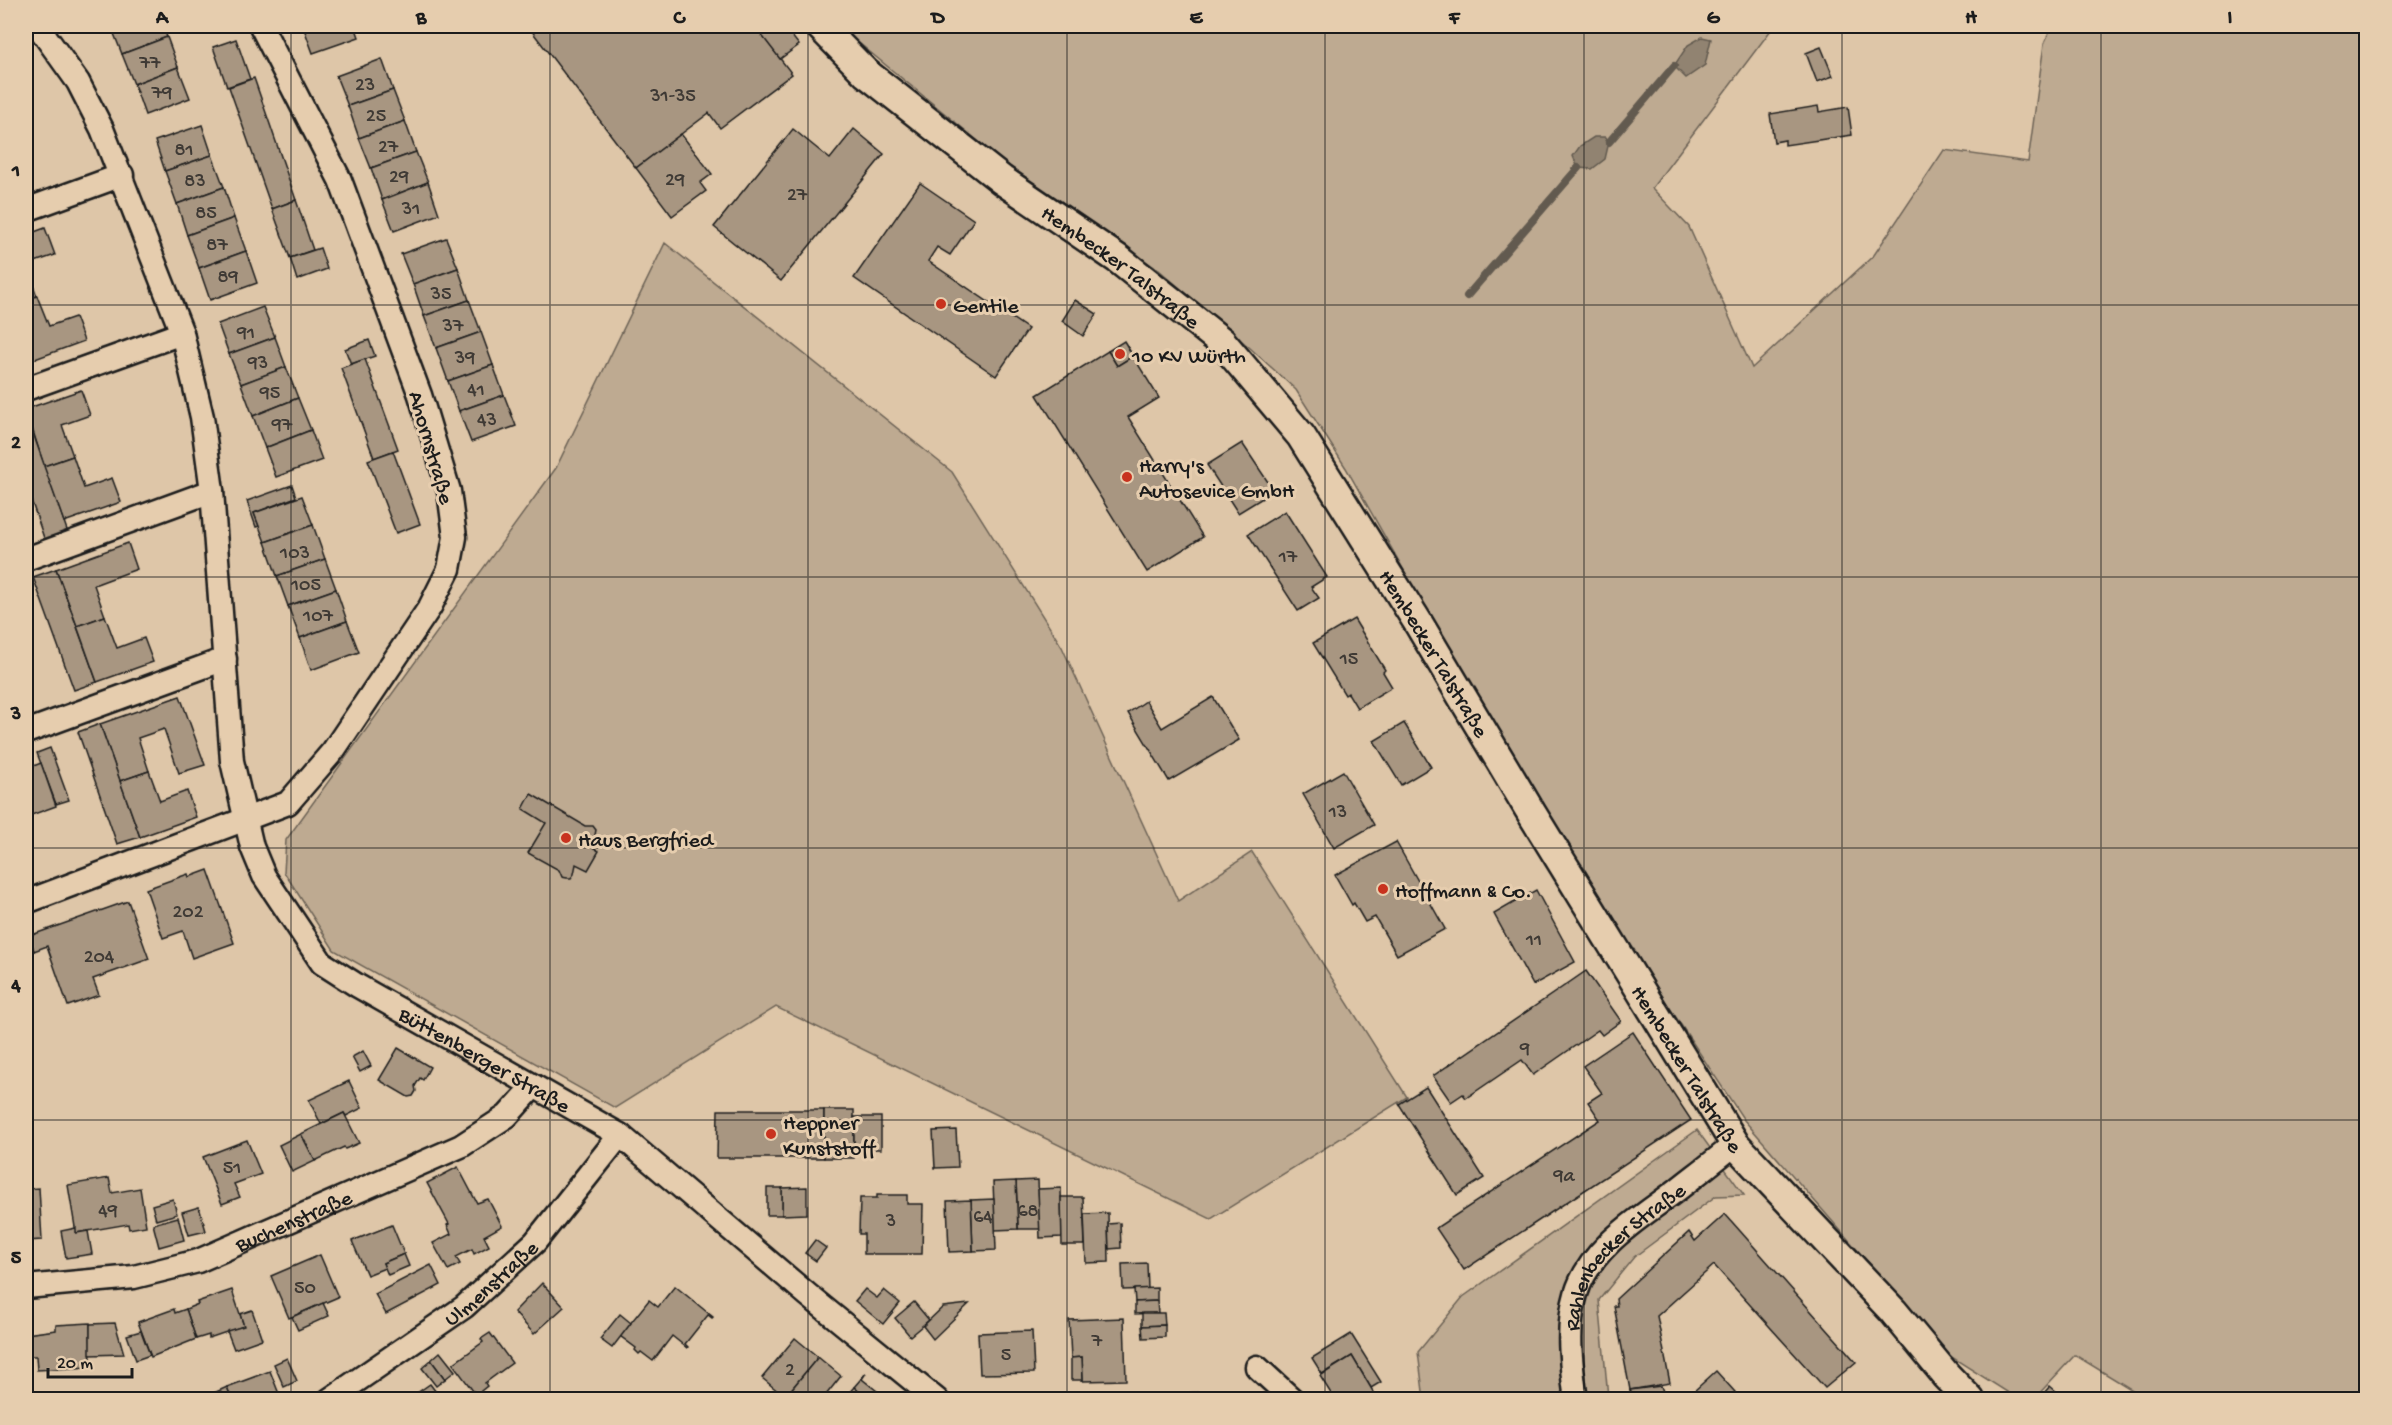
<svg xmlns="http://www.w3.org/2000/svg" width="2392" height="1425" font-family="'Gochi Hand',sans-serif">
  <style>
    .green { fill: #beaa91; stroke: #6d6356; stroke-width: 1.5 }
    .water { fill: #918371; stroke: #625a4f; stroke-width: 1.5 }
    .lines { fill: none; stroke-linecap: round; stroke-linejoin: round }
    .stream { stroke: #625a4f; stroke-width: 8 }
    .building { fill: #a89681; stroke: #1c1c1c; stroke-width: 1.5 }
    .minor-casing { stroke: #1c1c1c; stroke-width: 27 }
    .tertiary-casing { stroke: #1c1c1c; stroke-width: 33 }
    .minor { stroke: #e6cdae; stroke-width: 22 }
    .tertiary { stroke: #e6cdae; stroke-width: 28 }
    .grid { fill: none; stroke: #1c1c1c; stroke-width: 1.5; stroke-opacity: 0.55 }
    .poi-dot { fill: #c8321e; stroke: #e6cdae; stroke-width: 2 }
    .labels { text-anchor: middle; stroke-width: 6; stroke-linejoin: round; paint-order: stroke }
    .number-label { font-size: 20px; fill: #3f3a35 }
    .street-label { font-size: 22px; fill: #1c1c1c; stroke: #e6cdae }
    .poi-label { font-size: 22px; fill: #1c1c1c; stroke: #e6cdae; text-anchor: start }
    .neatline { fill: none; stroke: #1c1c1c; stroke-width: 2 }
    .grid-label { font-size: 20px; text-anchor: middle; font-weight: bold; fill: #1c1c1c }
  </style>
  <rect width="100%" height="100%" fill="#dec6a8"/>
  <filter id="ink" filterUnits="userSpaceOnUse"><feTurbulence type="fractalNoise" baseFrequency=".0167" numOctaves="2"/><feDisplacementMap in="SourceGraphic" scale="12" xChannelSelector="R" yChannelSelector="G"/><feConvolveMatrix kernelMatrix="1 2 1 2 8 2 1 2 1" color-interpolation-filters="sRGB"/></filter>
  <g filter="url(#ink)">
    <g class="green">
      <polygon points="841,26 1774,26 1652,188 1689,227 1752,368 1874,255 1944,150 2028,162 2044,44 2052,26 2366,26 2366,1399 2147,1399 2075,1355 2034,1399 2018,1399 1950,1356 1744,1120 1546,821 1346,468 1296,390 1249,347 1159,270 1028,182 848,34"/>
      <polygon points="665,243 952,472 1062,647 1178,901 1252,852 1407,1097 1211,1219 776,1007 615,1108 334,950 284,872 286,840 556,468"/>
      <polygon points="1697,1130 1744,1195 1716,1196 1634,1257 1599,1300 1608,1397 1612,1399 1424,1399 1418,1352 1463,1297"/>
    </g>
    <g class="water">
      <polygon points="1702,37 1711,39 1705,65 1686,78 1674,66 1688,45"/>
      <polygon points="1594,137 1605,137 1609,142 1605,159 1592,169 1578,168 1573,156 1580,146"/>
    </g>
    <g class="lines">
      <g class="stream">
        <polyline points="1609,142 1674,66"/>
        <polyline points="1467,296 1578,168"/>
      </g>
    </g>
    <g class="building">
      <polygon points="111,26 163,26 167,37 122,54"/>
      <polygon points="303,26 355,26 359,37 313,53"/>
      <polygon points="528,26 755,26 792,74 720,128 709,113 636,168"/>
      <polygon points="770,26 784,26 799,45 780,59 760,33"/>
      <polygon points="167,37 178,67 134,84 122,54"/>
      <polygon points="236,39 250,79 227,87 213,47"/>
      <polygon points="1821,47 1833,76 1817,82 1806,53"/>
      <polygon points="382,59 393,90 348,106 336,76"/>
      <polygon points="178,67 190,98 145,115 134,84"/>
      <polygon points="254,78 296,200 272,209 229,87"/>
      <polygon points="393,90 405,121 359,138 348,106"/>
      <polygon points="1818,106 1819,112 1848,107 1852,135 1785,145 1785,140 1774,142 1770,114"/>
      <polygon points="405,121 416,152 371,168 359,138"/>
      <polygon points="202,125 212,155 165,171 155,141"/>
      <polygon points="793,129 830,159 854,129 884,154 781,281 714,227"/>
      <polygon points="681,134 712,174 700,183 706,191 672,216 636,168"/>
      <polygon points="416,152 428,182 382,200 371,168"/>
      <polygon points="212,155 224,187 177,204 165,171"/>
      <polygon points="428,182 439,214 394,231 382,200"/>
      <polygon points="920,183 974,220 950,255 937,247 928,261 1028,329 996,376 854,278"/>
      <polygon points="224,187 234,218 187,235 177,204"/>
      <polygon points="296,200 313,250 290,258 272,209"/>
      <polygon points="234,218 246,251 199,268 187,235"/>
      <polygon points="45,228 55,255 26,265 37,296 26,300 26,235"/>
      <polygon points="446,238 458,268 413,284 401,254"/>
      <polygon points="320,248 327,269 297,280 290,258"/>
      <polygon points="246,251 257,283 210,300 199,268"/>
      <polygon points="458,268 469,300 424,316 413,284"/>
      <polygon points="37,296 49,326 75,317 84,341 27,362 26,300"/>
      <polygon points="469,300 481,332 436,348 424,316"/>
      <polygon points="1075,300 1097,314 1083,336 1062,321"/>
      <polygon points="263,307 275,337 229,354 218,324"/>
      <polygon points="481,332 493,365 448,381 436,348"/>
      <polygon points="275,337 286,367 241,384 229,354"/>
      <polygon points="369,340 375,356 351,364 345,349"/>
      <polygon points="1124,341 1133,356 1117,366 1108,351"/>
      <polygon points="1108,351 1117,366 1133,356 1159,398 1128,417 1203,537 1147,572 1037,395"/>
      <polygon points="365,359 398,449 374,458 341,368"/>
      <polygon points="493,365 504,395 459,411 448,381"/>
      <polygon points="286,367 298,398 253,416 241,384"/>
      <polygon points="81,390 90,415 62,425 73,456 44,466 26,409"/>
      <polygon points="504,395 516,426 471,442 459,411"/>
      <polygon points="298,398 311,430 265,448 253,416"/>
      <polygon points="26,413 68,533 45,541 26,485"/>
      <polygon points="311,430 322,460 276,477 265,448"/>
      <polygon points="1242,443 1274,491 1238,513 1207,465"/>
      <polygon points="393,451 420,524 396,533 368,460"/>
      <polygon points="73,456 84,488 112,478 121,502 64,522 44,466"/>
      <polygon points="292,485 296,497 254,513 259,526 256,527 247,501"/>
      <polygon points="302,496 313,525 265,542 254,513"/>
      <polygon points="1285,511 1327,577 1311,587 1319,598 1298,611 1248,534"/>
      <polygon points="313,525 325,559 277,576 265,542"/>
      <polygon points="128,543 137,569 94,585 105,616 77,626 56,569"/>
      <polygon points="325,559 336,589 288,606 277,576"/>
      <polygon points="56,569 97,682 74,690 33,577"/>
      <polygon points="336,589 347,621 300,638 288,606"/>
      <polygon points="105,616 117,648 144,638 153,662 97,682 77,626"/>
      <polygon points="1354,619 1385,670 1383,672 1392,687 1357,708 1348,693 1345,695 1313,643"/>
      <polygon points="347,621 359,652 311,670 300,638"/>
      <polygon points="180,696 205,765 179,773 164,729 138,738 149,771 120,781 100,724"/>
      <polygon points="1213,697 1239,740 1169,781 1128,713 1146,701 1162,728"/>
      <polygon points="1404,723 1431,767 1401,785 1374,741"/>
      <polygon points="100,724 140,837 117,844 78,732"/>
      <polygon points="50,748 69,800 56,804 37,753"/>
      <polygon points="41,763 56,806 26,817 26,769"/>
      <polygon points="149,771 160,801 187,791 196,817 140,837 120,781"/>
      <polygon points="1343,771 1374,825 1334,848 1303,794"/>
      <polygon points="531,794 585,826 593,826 596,830 594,840 588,844 599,851 588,870 576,864 574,874 571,878 567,878 562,877 559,870 528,853 546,823 523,809"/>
      <polygon points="1396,842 1445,929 1397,955 1375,917 1365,922 1354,903 1352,905 1335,875"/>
      <polygon points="208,870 234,943 192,958 183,931 163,938 146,889 188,874 189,877"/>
      <polygon points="1536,890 1575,962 1533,985 1494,914"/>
      <polygon points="128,901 149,959 93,979 99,995 68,1006 47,946 34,951 29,936"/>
      <polygon points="26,926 34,951 26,954"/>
      <polygon points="1586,971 1621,1021 1602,1035 1598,1030 1533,1075 1522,1060 1466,1098 1463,1094 1451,1102 1433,1076"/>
      <polygon points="1633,1032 1691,1120 1464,1270 1436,1228 1600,1120 1588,1102 1602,1093 1583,1066"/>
      <polygon points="398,1048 430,1067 423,1080 420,1078 415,1086 416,1091 413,1096 408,1097 379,1080"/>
      <polygon points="363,1051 371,1066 360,1072 352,1057"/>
      <polygon points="349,1081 362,1108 346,1116 344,1113 321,1124 309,1100"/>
      <polygon points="1426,1087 1484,1178 1457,1195 1399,1104"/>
      <polygon points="718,1110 824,1110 824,1158 717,1158"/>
      <rect x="824" y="1110" width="30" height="48"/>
      <polygon points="344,1113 359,1143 345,1149 344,1147 315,1161 301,1134"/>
      <rect x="854" y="1117" width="27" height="32"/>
      <polygon points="956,1130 958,1167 935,1168 933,1131"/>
      <polygon points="301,1134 315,1161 292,1172 279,1145"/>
      <polygon points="247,1140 261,1174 234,1184 240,1197 222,1204 203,1157"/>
      <polygon points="458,1167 477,1203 488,1199 502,1226 484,1236 489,1246 474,1254 472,1249 456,1257 460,1264 448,1270 433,1243 451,1234 447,1225 449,1224 427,1183"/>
      <polygon points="109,1178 112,1193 140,1188 146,1226 129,1229 128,1224 76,1233 68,1185"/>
      <polygon points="1038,1180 1040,1229 1018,1229 1016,1181"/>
      <polygon points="1016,1181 1018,1229 995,1230 993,1182"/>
      <polygon points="807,1187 807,1214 782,1215 782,1188"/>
      <polygon points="39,1188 42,1240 26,1241 26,1189"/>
      <rect x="767" y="1188" width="15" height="27"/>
      <polygon points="1061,1188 1062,1237 1040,1238 1038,1189"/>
      <polygon points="877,1195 907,1195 907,1204 923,1204 922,1254 864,1254 864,1234 859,1234 860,1198 877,1198"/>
      <polygon points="1061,1197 1083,1197 1085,1245 1062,1245"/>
      <polygon points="173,1199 177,1214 156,1220 152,1205"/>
      <polygon points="994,1199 996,1250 973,1251 971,1200"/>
      <polygon points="971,1200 973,1251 949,1252 947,1201"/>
      <polygon points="199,1207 206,1231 189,1235 182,1212"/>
      <polygon points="1108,1213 1109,1262 1086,1263 1084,1214"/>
      <polygon points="1725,1214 1856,1362 1825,1388 1714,1265 1657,1316 1670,1383 1630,1390 1614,1306 1617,1306 1616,1299 1689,1232 1695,1241"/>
      <polygon points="178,1217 184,1240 159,1247 153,1224"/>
      <polygon points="1120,1223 1121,1248 1109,1249 1108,1224"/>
      <polygon points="392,1225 404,1254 383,1263 385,1268 367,1275 352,1241"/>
      <polygon points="76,1228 76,1233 88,1231 92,1254 66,1258 61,1231"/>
      <polygon points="815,1240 826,1248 816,1261 805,1253"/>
      <polygon points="404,1254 409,1266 388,1275 383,1263"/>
      <polygon points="320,1255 338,1297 289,1318 271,1276"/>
      <polygon points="1147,1263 1148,1289 1123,1290 1122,1264"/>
      <polygon points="431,1265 441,1285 386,1314 375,1294"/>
      <polygon points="542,1283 564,1307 534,1334 514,1312"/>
      <polygon points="675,1286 713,1317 712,1318 708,1315 685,1344 688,1347 687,1348 672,1336 653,1361 641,1352 639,1354 635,1350 636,1348 620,1336 649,1300 658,1307"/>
      <polygon points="1157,1288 1157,1301 1135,1302 1134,1289"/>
      <polygon points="865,1289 877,1298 884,1290 900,1303 883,1324 855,1301"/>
      <polygon points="232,1290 244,1326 209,1338 209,1335 196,1339 186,1309 198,1304 197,1302"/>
      <polygon points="1157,1301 1158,1313 1135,1314 1135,1302"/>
      <polygon points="914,1302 929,1320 910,1336 895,1318"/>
      <polygon points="323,1303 329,1316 298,1330 292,1317"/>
      <polygon points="969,1304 933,1339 923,1326 943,1307"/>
      <polygon points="174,1309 175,1313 186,1309 196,1339 151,1357 138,1322"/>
      <polygon points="252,1310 262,1339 234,1349 227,1331 244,1326 240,1314"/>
      <polygon points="1142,1313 1164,1313 1165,1325 1142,1326"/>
      <polygon points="620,1314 631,1323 612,1348 600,1339"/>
      <polygon points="1124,1318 1126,1380 1083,1381 1082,1357 1071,1358 1069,1320"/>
      <polygon points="90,1323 91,1367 37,1370 36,1356 26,1356 26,1334 56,1330 56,1325"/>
      <polygon points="115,1323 124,1354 90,1355 90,1324"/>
      <polygon points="1165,1325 1165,1337 1143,1338 1142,1326"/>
      <polygon points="141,1331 150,1355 136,1360 127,1335"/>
      <polygon points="1032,1331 1034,1373 980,1374 978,1333"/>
      <polygon points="490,1333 512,1363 485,1383 487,1386 476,1395 453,1364 483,1342 481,1339"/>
      <polygon points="1351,1334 1381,1382 1371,1388 1352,1356 1322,1374 1312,1358"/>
      <polygon points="795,1338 818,1357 785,1397 762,1378"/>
      <polygon points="440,1352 455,1371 445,1379 431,1360"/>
      <polygon points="1352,1356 1374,1393 1363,1400 1335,1400 1320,1376"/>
      <polygon points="818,1357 841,1376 822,1400 788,1400 785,1397"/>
      <polygon points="1082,1357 1083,1380 1071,1380 1071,1358"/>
      <polygon points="287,1358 297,1381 284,1387 274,1364"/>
      <polygon points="431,1360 445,1379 436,1386 422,1368"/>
      <polygon points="270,1371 281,1399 232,1400 227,1387"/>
      <polygon points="1716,1371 1735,1392 1728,1400 1702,1400 1694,1391"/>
      <polygon points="866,1373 862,1379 886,1398 891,1393 886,1400 861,1400 864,1396 854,1387"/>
      <polygon points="430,1384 442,1400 407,1400"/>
      <polygon points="1661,1386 1666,1400 1633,1400 1630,1390"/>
      <polygon points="2050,1386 2066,1400 2038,1400"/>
      <polygon points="227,1387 232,1400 216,1400 214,1393"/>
      <polygon points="854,1387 864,1396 861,1400 851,1400 846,1396"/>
      <polygon points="1212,1392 1212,1400 1181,1400 1181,1393"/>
      <polygon points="1181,1393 1181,1400 1150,1400 1150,1395"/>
    </g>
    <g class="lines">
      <g class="minor-casing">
        <g id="minor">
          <path id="s1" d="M38,26L78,82L102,129L182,333L202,417L212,491L232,761L252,847L264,876L322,963L358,986L620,1135L808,1295L937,1400"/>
          <polyline points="26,210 122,175"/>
          <polyline points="26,389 182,333"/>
          <polyline points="26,559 212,491"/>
          <polyline points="26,732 225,659"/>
          <polyline points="26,902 288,803 333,751 430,607 449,569 455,537 449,491 420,395 340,180 261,26"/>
          <path id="s2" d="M26,1287L134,1277L198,1261L461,1146L507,1116L534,1086"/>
          <polyline points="1257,1367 1293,1400"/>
          <path id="s3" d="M329,1400L464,1307L535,1242L620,1135"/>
          <path id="s4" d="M1576,1400C1571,1365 1566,1328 1576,1294C1590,1247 1640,1218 1677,1190C1696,1175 1716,1160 1735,1144"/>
        </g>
      </g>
      <g class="tertiary-casing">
        <g id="tertiary">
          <path id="s5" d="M820,26L866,73L1002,180L1118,259L1222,342L1301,436L1417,621L1532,814L1735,1144L1893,1311L1946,1375L1970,1400"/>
        </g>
      </g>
      <use href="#minor" class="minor"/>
      <use href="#tertiary" class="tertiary"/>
    </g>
  </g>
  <path class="grid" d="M291,26V1400M550,26V1400M808,26V1400M1067,26V1400M1325,26V1400M1584,26V1400M1842,26V1400M2101,26V1400M26,305H2366M26,577H2366M26,848H2366M26,1120H2366"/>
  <g class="poi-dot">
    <circle cx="941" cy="304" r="6"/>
    <circle cx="1120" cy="354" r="6"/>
    <circle cx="1127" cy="477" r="6"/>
    <circle cx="566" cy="838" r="6"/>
    <circle cx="1383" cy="889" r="6"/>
    <circle cx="771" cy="1134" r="6"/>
  </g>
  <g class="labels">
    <g class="number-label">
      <text x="150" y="68">77</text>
      <text x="365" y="90">23</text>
      <text x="162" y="98">79</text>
      <text x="673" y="101">31-35</text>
      <text x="376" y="121">25</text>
      <text x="388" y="152">27</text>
      <text x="184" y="155">81</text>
      <text x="399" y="182">29</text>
      <text x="675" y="185">29</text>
      <text x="195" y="186">83</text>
      <text x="797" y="200">27</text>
      <text x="411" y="214">31</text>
      <text x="206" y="218">85</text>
      <text x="217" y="250">87</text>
      <text x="228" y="282">89</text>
      <text x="441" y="299">35</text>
      <text x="453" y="331">37</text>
      <text x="246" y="338">91</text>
      <text x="465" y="363">39</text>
      <text x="258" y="368">93</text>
      <text x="476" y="395">41</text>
      <text x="270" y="398">95</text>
      <text x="487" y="425">43</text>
      <text x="282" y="430">97</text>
      <text x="295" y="558">103</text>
      <text x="1288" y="562">17</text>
      <text x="306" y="590">105</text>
      <text x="318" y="621">107</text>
      <text x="1349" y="664">15</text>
      <text x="1338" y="817">13</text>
      <text x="188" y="917">202</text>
      <text x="1534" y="945">11</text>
      <text x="99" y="962">204</text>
      <text x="1525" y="1054">9</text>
      <text x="232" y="1173">51</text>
      <text x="1564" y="1181">9a</text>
      <text x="108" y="1216">49</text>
      <text x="1028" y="1216">68</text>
      <text x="983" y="1222">64</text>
      <text x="891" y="1226">3</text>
      <text x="305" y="1293">50</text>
      <text x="1097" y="1346">7</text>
      <text x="1006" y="1360">5</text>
      <text x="790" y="1375">2</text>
    </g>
    <g class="street-label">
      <text dy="8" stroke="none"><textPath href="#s5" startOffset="386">Hembecker Talstraße</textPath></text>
      <text transform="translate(433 447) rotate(74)" y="8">Ahornstraße</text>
      <text dy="8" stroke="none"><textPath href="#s5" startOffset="890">Hembecker Talstraße</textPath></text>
      <text dy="8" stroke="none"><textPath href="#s1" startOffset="1186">Büttenberger Straße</textPath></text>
      <text dy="8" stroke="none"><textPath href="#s5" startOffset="1376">Hembecker Talstraße</textPath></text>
      <text dy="8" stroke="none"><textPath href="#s2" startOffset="278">Buchenstraße</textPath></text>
      <text dy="8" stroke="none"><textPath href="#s4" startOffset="165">Rahlenbecker Straße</textPath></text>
      <text dy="8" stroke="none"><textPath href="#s3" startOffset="200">Ulmenstraße</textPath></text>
    </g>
    <g class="poi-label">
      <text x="953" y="312">Gentile</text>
      <text x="1132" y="362">10 KV Würth</text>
      <text x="1139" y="472">Harry's<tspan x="1139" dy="25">Autosevice GmbH</tspan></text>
      <text x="578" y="846">Haus Bergfried</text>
      <text x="1395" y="897">Hoffmann &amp; Co.</text>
      <text x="783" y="1129">Heppner<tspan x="783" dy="25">Kunststoff</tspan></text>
    </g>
  </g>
  <rect width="2392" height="1425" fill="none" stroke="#e6cdae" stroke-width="66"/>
  <path d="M48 1368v9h84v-9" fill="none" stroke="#1c1c1c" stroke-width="3"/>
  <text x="57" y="1368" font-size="18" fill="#1c1c1c" stroke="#e6cdae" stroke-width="4.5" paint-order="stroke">20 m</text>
  <rect x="33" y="33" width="2326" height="1359" class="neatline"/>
  <g class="grid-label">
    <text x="162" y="23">A</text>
    <text x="421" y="23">B</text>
    <text x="679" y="23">C</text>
    <text x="938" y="23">D</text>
    <text x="1196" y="23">E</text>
    <text x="1454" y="23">F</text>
    <text x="1713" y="23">G</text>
    <text x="1971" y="23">H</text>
    <text x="2230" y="23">I</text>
    <text x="16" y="176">1</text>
    <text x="16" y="448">2</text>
    <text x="16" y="719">3</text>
    <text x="16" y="991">4</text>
    <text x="16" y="1263">5</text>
  </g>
</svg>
